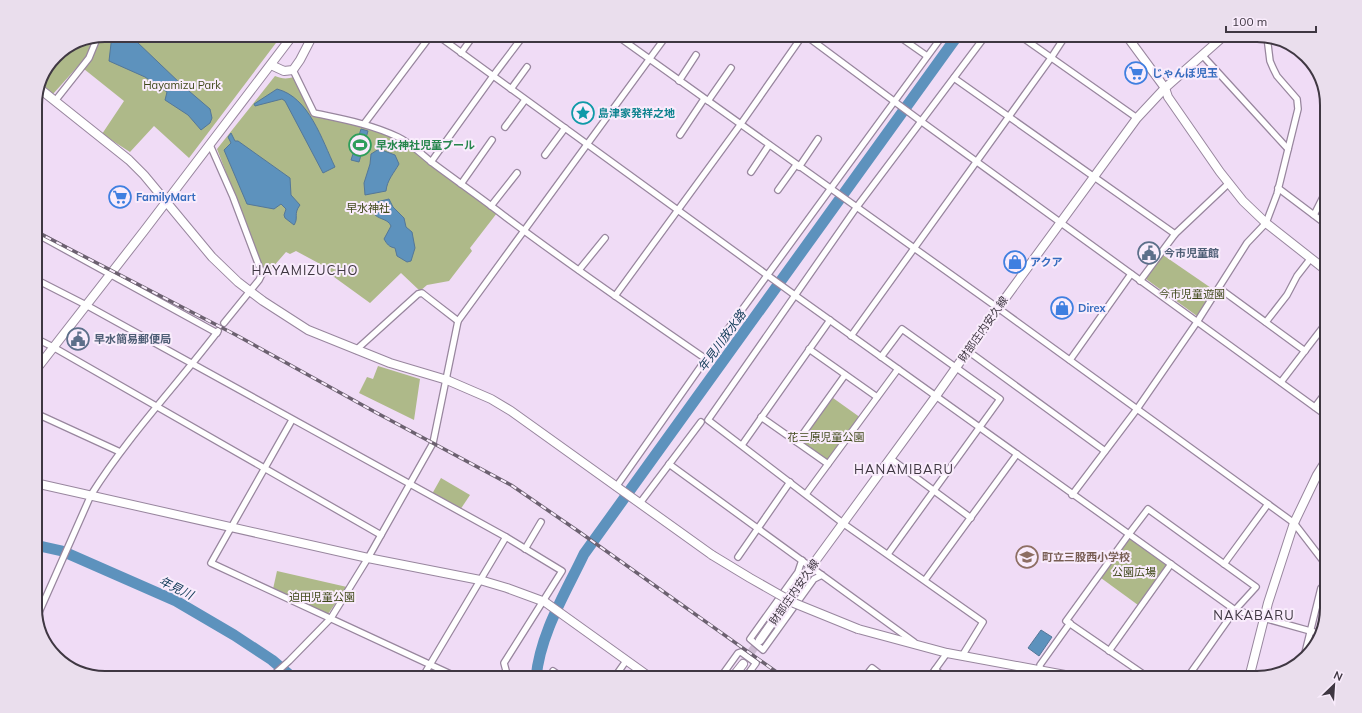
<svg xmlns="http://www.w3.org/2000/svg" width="1362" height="713" font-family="Mulish,'Noto Sans JP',sans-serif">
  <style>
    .green { fill: #aeb989 }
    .water { fill: #5d92bd; stroke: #547798 }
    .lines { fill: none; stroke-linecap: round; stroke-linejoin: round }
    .river { stroke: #5d92bd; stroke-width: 11 }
    .secondary-tunnel { stroke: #cdbbd2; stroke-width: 8; stroke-dasharray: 8 4; stroke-linecap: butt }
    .street-casing { stroke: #98869e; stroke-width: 8 }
    .secondary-casing { stroke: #98869e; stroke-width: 10 }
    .street { stroke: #fff; stroke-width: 5.5 }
    .secondary { stroke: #fff; stroke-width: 8 }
    .rail-casing { stroke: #6c6170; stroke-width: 3.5 }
    .rail { stroke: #f9ecfc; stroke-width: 2; stroke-dasharray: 6; stroke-linecap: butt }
    .secondary-bridge-casing { stroke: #98869e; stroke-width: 10; stroke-linecap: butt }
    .secondary-bridge { stroke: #fff; stroke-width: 8 }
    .labels { text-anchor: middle; stroke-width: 4; stroke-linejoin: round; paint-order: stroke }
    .shop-label { font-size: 11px; font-weight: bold; fill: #366cbe; stroke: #f9ecfc; text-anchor: start }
    .park-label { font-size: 11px; fill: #3f4819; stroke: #f9ecfc }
    .culture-label { font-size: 11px; font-weight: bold; fill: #0d838f; stroke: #f9ecfc; text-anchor: start }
    .leisure-label { font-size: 11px; font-weight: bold; fill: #27864d; stroke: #f9ecfc; text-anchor: start }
    .service-label { font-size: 11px; font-weight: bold; fill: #4e5e75; stroke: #f9ecfc; text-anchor: start }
    .street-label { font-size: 11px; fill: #3f3742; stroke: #f9ecfc }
    .education-label { font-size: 11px; font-weight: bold; fill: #785e54; stroke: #f9ecfc; text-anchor: start }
    .water-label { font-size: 12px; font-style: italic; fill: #0e3856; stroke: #f9ecfc }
    .quarter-label { font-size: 13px; letter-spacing: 1px; fill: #3f3742; stroke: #f9ecfc }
    .rim { fill: none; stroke: #3f3742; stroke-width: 2 }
  </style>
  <rect width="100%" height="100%" fill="#f0dcf6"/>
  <g class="green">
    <polygon points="105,35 282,35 189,158 154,126 130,152 102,134 124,101 79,65 53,94 42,84 56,55 78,40"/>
    <path d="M275,76C282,79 287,79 294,77L310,112L374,129L397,138L398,141L414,150L497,213L470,248L472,251L449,281L427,285L420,291L401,273L370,303L323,269L322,265L296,251L290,254L286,252L272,268L267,273L262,266L217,149Z"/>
    <polygon points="1163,255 1214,290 1197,316 1146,279"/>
    <polygon points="378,366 420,379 414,420 359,393 367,377 373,379"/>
    <polygon points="833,398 861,418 830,462 801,441"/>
    <polygon points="441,478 470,495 460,510 432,494"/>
    <polygon points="1130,538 1166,565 1138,605 1101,578"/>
    <polygon points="277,571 347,587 328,614 273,589"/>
  </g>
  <g class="water">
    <polygon points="112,35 132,35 136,41 182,85 210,109 212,118 210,123 201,130 188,115 165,100 167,92 145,77 109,61"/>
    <path d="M277,89C309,97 322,140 335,167L323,173L285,101L282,99L255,106L254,104Z"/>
    <polygon points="361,129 368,131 359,162 351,160"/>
    <path d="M231,133L235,141H238L290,178L291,195L300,205C293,214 299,218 294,225L285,218L284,215L286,209L281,204L274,209L247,204L224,150L231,143L228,137Z"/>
    <path d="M379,149L395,155L399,164C394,173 387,180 386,191L365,195L364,183L370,164L371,154Z"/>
    <path d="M389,199L393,207L404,218L406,227L412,232L415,248L411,261L407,262L397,256L395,248C389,247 387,244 384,239L391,226C388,219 381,220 375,215C372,212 370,208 368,204Z"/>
    <polygon points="1041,630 1052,637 1039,656 1028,648"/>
  </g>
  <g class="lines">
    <g class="river">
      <polyline points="35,545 62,551 78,558 176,601 234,635 272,660 293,678"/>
      <path d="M536,678C540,634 565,594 584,554L958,35"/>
    </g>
    <polyline class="secondary-tunnel" points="743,663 760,640"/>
    <g class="street-casing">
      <g id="street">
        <polyline points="437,35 796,296 1235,610 1321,634"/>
        <polyline points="616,35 998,308 1294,523 1327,566"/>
        <polyline points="805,35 922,122 1327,416"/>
        <polyline points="897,35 927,56"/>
        <polyline points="1019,35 1137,118"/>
        <polyline points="461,53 474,35"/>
        <polyline points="1203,56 1288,149"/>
        <path d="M293,70L314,113C342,119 371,124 398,137C411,143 422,155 434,164C458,182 483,199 507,218C572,267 639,313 706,359"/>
        <polyline points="954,78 1175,234 1229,183"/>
        <polyline points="679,81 696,55"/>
        <polyline points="511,89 527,67"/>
        <polyline points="55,101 89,58 98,36"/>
        <polyline points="708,101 731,68"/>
        <polyline points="364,124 431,35"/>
        <polyline points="505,127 525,100"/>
        <polyline points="680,135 704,99"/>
        <polyline points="210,145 233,197 262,274 259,280 224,323"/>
        <polyline points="545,155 565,128"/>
        <polyline points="431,162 493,76 524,35"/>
        <polyline points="799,167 818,139"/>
        <polyline points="751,172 769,145"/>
        <polyline points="461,184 492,140"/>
        <polyline points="1278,188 1327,225"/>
        <polyline points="778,190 796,165"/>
        <polyline points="491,206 517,173"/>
        <polyline points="1314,215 1327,189"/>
        <polyline points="35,233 217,333"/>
        <polyline points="579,270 605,238"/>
        <polyline points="35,279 86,305 506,537 562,571 504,663 508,678"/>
        <polyline points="1140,281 1175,234"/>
        <polyline points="1219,288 1305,351"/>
        <polyline points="615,296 740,125 803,35"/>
        <polyline points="1266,322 1287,295 1297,276 1311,258"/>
        <polyline points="851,336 1051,58 1066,35"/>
        <polyline points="35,338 53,347 381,535"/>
        <polyline points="809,349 877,397"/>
        <polyline points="356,350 418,294 422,293 427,297 458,321"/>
        <polyline points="968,351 1105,451"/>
        <polyline points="881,357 902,329 1000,399 888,554"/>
        <polyline points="1070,360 1131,274"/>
        <polyline points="1281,382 1327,322"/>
        <polyline points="1315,407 1327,391"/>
        <polyline points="35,413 120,452"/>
        <polyline points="761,417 828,464"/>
        <polyline points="292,420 211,563 459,678"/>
        <polyline points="797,442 845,375"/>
        <polyline points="742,445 830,320"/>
        <polyline points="891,459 971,518"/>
        <polyline points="669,464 914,642"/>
        <polyline points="616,487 706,359 943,35"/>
        <polyline points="806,494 898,369"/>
        <polyline points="1072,495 1137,409 1197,322 1247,243 1266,223 1277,194 1298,109 1297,99 1277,76 1273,68 1270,61 1267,37"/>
        <polyline points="640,503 701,422"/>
        <polyline points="525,549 541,522"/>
        <polyline points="738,557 790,482"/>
        <polyline points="802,560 798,572 750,639 763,650 814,579 822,575"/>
        <polyline points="1224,564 1268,504"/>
        <polyline points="925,580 1017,454"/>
        <path d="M37,617L91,495C128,436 176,386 218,331"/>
        <polyline points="1109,651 1171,564"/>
        <polyline points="962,656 983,622 844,524 708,420 856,208 986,35"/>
        <polyline points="1304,657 1321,588 1327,583"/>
        <polyline points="935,670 947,678"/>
        <polyline points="553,671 563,678"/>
        <polyline points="1040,671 1040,665 1070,623"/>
        <polyline points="270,678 289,661 331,618 368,558 433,443 458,321 667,35"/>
        <polyline points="422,678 506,537"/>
        <polyline points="614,678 626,661"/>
        <polyline points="720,678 738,653 741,652 756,663 745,678"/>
        <polyline points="864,678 872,668 885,678"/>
        <polyline points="929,678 947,653"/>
        <polyline points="1149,678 1066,621 1129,534 1148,509 1256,587 1235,610 1187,678"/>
      </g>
    </g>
    <g class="secondary-casing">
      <g id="secondary">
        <polyline points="1126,35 1165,88 1168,97 1220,172 1243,201 1266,223 1327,271"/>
        <polyline points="271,65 284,71 293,70 300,60 313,35"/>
        <polyline points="40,89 129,160 144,175 212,257 238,282 263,301 308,330 390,363 447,380 491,399 511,411 712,555"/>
        <polyline points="35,371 144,231 293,35"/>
        <polyline points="35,483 368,558 480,580 507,588 545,602 651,678"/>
        <polyline points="858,629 947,653 1081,678"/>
        <polyline points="760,640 811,567 936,396 998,308 1137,118 1165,88 1225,35"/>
        <polyline points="732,678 743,664"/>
        <polyline points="1249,678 1268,603 1294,523 1317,475 1327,459"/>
      </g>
    </g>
    <use href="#street" class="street"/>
    <use href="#secondary" class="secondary"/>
    <g class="rail-casing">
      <polyline id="rail" points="35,231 236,335 375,412 511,485 578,531 785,678"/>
    </g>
    <use href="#rail" class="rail"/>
    <g class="secondary-bridge-casing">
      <polyline id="secondary-bridge" points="712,555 750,578 794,603 858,629"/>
    </g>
    <use href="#secondary-bridge" class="secondary-bridge"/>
  </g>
  <defs>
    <g id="supermarket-ring" transform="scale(1.15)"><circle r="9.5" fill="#f9ecfc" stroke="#3f7fe0" stroke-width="1.5"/><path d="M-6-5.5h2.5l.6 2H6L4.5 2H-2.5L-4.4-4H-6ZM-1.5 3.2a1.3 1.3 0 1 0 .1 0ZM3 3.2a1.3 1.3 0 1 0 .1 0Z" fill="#3f7fe0"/></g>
    <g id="sight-ring" transform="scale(1.15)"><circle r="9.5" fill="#f9ecfc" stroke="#0f9aa8" stroke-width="1.5"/><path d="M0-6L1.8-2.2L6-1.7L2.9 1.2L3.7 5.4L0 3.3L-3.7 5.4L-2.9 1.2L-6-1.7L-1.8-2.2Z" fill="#0f9aa8"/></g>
    <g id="stadium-ring" transform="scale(1.15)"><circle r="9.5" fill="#f9ecfc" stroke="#2e9e5b" stroke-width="1.5"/><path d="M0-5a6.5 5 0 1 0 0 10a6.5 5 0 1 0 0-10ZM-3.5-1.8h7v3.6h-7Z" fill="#2e9e5b"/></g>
    <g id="civic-ring" transform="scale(1.15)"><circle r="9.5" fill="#f9ecfc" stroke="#5c6f8a" stroke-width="1.5"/><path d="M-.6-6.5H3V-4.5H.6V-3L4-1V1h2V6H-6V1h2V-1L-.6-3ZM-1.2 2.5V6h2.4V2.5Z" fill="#5c6f8a"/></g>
    <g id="shop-ring" transform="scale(1.15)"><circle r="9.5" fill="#f9ecfc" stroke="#3f7fe0" stroke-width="1.5"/><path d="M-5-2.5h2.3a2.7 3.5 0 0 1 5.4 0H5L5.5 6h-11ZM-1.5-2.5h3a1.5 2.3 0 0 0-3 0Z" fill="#3f7fe0"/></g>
    <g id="school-ring" transform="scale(1.15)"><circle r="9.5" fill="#f9ecfc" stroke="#8d6e63" stroke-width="1.5"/><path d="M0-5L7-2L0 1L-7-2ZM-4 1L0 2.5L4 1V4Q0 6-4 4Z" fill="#8d6e63"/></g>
  </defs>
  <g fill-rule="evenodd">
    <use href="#supermarket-ring" x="1136" y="73"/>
    <use href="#sight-ring" x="583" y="113"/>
    <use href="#stadium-ring" x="360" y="145"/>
    <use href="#supermarket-ring" x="120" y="197"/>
    <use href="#civic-ring" x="1149" y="253"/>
    <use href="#shop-ring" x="1015" y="262"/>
    <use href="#shop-ring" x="1062" y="308"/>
    <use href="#civic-ring" x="78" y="339"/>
    <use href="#school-ring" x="1027" y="557"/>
  </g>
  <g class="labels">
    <g class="shop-label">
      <text x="1152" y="77">じゃんぼ児玉</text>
      <text x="136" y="201">FamilyMart</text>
      <text x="1030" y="266">アクア</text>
      <text x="1078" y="312">Direx</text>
    </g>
    <g class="park-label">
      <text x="182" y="89">Hayamizu Park</text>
      <text x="368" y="212">早水神社</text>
      <text x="1192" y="298">今市児童遊園</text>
      <text x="826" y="441">花三原児童公園</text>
      <text x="1134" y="576">公園広場</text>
      <text x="322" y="601">迫田児童公園</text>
    </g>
    <g class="culture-label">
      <text x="598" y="117">島津家発祥之地</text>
    </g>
    <g class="leisure-label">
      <text x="376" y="149">早水神社児童プール</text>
    </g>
    <g class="service-label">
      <text x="1164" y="257">今市児童館</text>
      <text x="94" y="343">早水簡易郵便局</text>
    </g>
    <g class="street-label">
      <text transform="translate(983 329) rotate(-55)" y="4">財部庄内安久線</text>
      <text transform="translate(794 592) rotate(-55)" y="4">財部庄内安久線</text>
    </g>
    <g class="education-label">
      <text x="1042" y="561">町立三股西小学校</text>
    </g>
    <g class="water-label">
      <text transform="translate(722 341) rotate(-54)" y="4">年見川放水路</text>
      <text transform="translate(176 588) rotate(26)" y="4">年見川</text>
    </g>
    <g class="quarter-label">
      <text x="305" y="275">HAYAMIZUCHO</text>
      <text x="904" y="474">HANAMIBARU</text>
      <text x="1254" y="620">NAKABARU</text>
    </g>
  </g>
  <path d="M0 0H1362V713H0ZM105 42H1257A63 63 0 0 1 1320 105V608A63 63 0 0 1 1257 671H105A63 63 0 0 1 42 608V105A63 63 0 0 1 105 42Z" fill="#eadeed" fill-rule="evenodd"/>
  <path class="rim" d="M105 42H1257A63 63 0 0 1 1320 105V608A63 63 0 0 1 1257 671H105A63 63 0 0 1 42 608V105A63 63 0 0 1 105 42Z"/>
  <g transform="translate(1334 685) rotate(25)" stroke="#f9ecfc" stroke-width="3" paint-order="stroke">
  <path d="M0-3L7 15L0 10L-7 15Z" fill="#3f3742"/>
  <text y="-6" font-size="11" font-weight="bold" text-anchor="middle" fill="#3f3742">N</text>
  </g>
  <path d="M1226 26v6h90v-6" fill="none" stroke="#3f3742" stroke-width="2"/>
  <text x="1232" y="26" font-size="12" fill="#3f3742" stroke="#f9ecfc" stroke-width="3" paint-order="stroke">100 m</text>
</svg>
